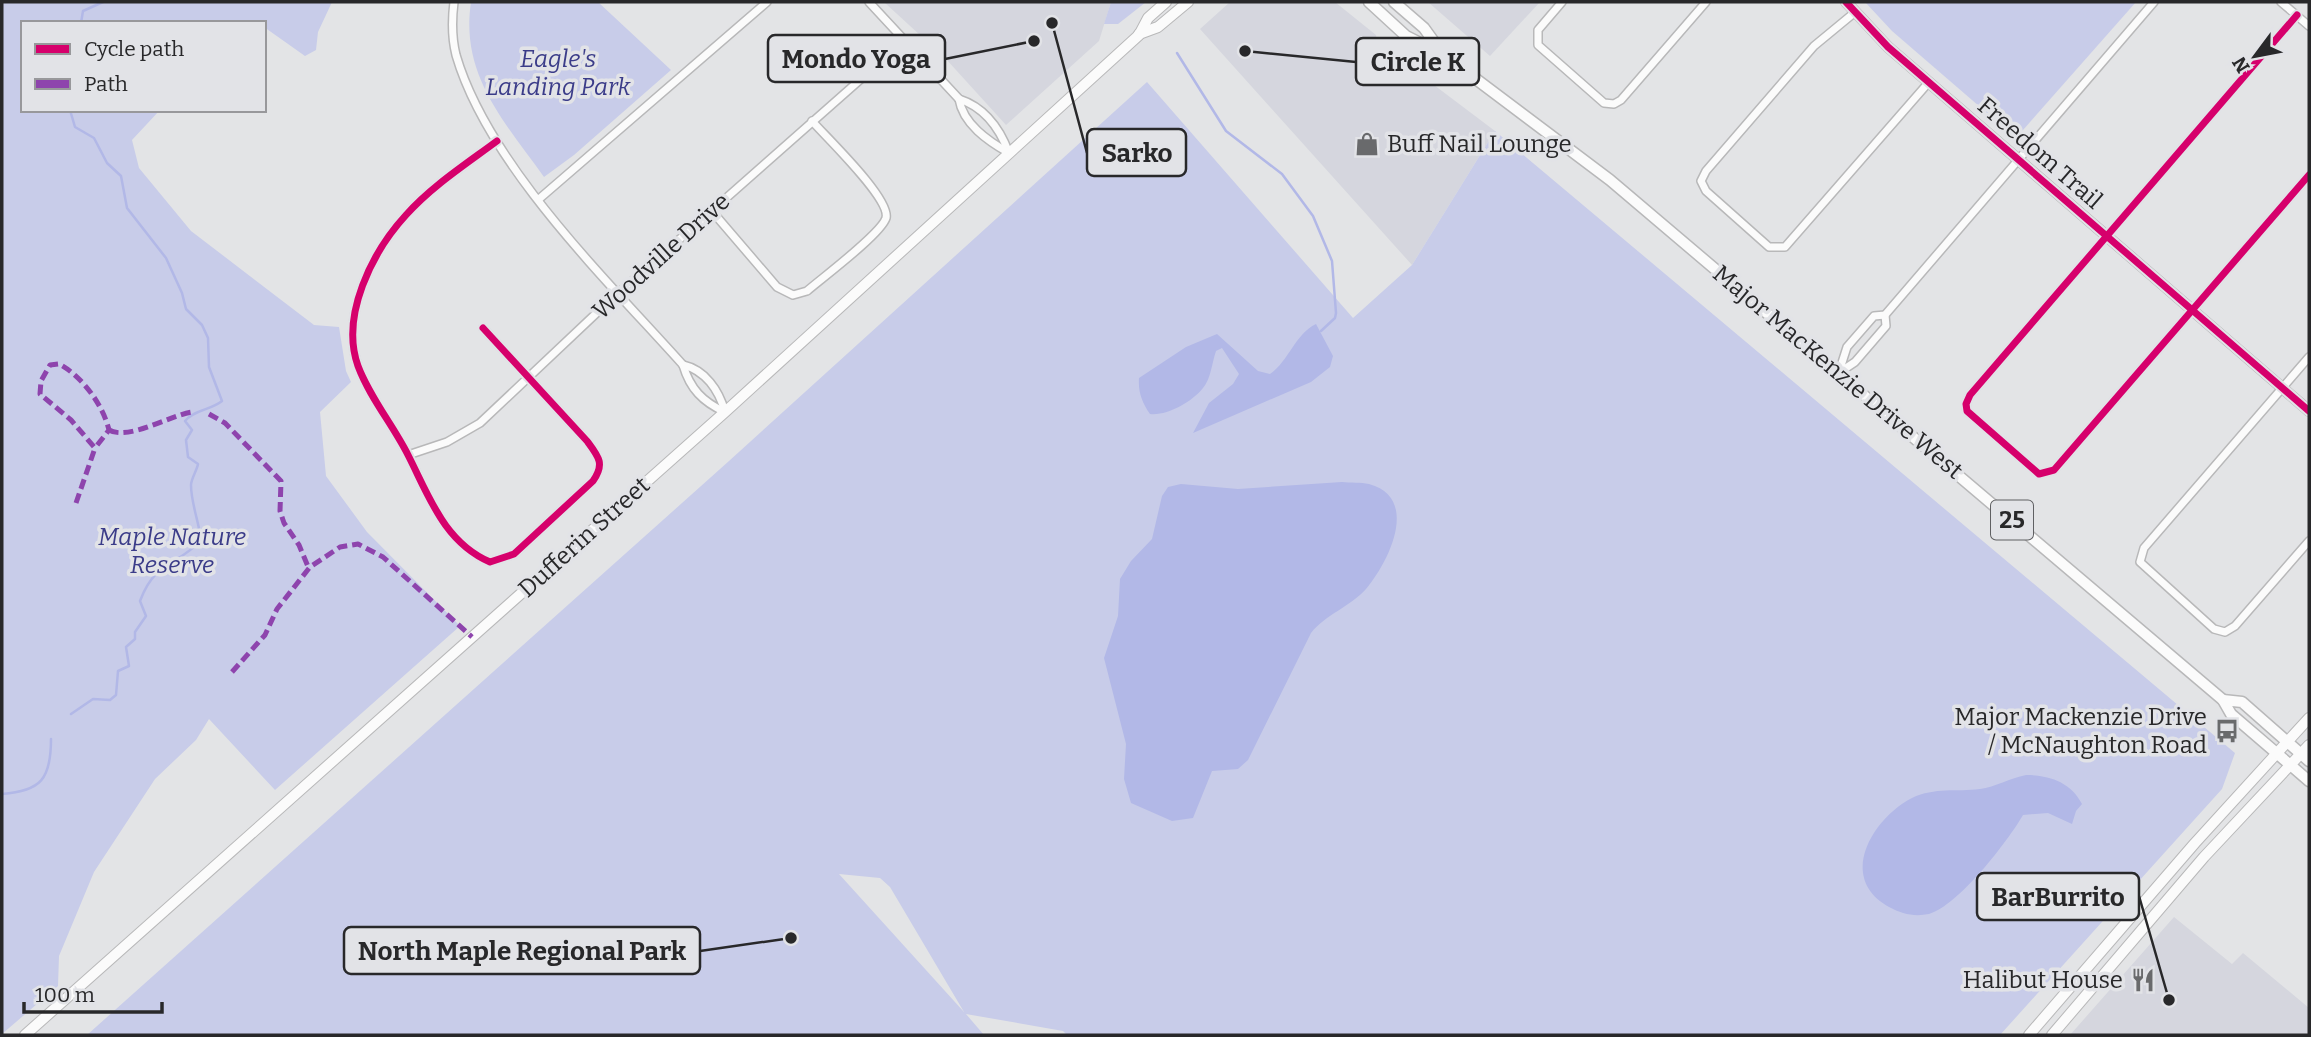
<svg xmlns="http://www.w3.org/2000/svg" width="2311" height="1037" font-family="Bitter,serif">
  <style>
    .built { fill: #d5d6de }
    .green { fill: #c8cce9; fill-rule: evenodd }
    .water { fill: #b2b8e7 }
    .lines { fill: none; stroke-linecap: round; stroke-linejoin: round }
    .stream { stroke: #b2b8e7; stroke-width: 2.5 }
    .street-casing { stroke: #b8b8b9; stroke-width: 10 }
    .secondary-casing { stroke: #b8b8b9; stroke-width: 12 }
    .primary-casing { stroke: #b8b8b9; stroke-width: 13 }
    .street { stroke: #fbfbfb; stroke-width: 7 }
    .secondary { stroke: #fbfbfb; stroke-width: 10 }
    .primary { stroke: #fbfbfb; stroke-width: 10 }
    .quiet { stroke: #8e44ad; stroke-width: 5; stroke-dasharray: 10 5; stroke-linecap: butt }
    .cycleway-casing { stroke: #e2e3e7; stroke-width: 11 }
    .cycleway { stroke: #d6006c; stroke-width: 7 }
    .labels { text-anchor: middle; stroke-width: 7; stroke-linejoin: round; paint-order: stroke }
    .shield { fill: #e2e3e7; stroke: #606063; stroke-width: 2 }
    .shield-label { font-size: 23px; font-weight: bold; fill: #28282a }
    .park-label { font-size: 24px; font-style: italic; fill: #3b3c89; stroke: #e2e3e7 }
    .poi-label { font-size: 24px; fill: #28282a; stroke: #e2e3e7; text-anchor: end }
    .street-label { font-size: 24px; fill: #28282a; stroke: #e2e3e7 }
    .leader { fill: none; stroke: #28282a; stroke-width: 2.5 }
    .callout-dot { fill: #28282a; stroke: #e2e3e7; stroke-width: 2.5 }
    .callout { fill: #e2e3e7; stroke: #28282a; stroke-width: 2.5 }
    .callout-label { font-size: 26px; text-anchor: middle; font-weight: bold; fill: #28282a }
  </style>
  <rect width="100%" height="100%" fill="#e3e4e6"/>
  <g class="built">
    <polygon points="884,2 1111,2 1099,41 1006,125 946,59"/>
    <polygon points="1230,2 1335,2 1376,35 1377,42 1495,131 1412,265 1200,29"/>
    <polygon points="1428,2 1540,2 1490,56"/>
    <polygon points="2174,917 2232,964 2243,953 2309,1008 2309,1035 2070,1035"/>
  </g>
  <g class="green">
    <polygon points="2,2 332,2 318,32 316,50 305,56 264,27 264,23 23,23 23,110 160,110 132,140 139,168 191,231 314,325 339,327 346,371 351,382 320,412 326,476 367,532 460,626 275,790 209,719 196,740 155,779 94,872 59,956 58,986 2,1034"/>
    <path d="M471,2H598L671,70L574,155L544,177C504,121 460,75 471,2Z"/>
    <polygon points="1111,2 1146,2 1118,24 1104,24"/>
    <polygon points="1865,2 2136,2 2016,138 1892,31"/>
    <path d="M1147,82L1353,318L1412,265L1495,131L2235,753L2222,789L2000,1035H1067L1063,1031L966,1014L984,1035H87L729,461ZM839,874L880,878L890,887L964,1012Z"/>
  </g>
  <g class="water">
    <path d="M1316,324L1333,356L1330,367L1311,382L1193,433L1209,403L1233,384L1239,374L1222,348L1216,351C1212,362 1211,379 1203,388C1192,402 1167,416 1150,414C1142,402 1138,392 1139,378L1186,347L1217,334L1258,371L1270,374C1289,361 1295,334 1316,324Z"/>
    <path d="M1342,482C1350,483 1361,482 1369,484C1421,498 1388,563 1366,589C1350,607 1326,614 1311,633L1248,760L1238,769L1212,771L1193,818L1172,821L1131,803L1124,779L1126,744L1104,658L1118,616L1120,579L1131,561L1152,539L1162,496L1168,487L1181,484L1238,489Z"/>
    <path d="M2026,775C2049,775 2071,782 2082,804L2076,811L2072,824L2048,813L2023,815C2008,841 1958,906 1929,914C1914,917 1902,914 1889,907C1836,878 1873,818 1912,798C1935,787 1956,792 1980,789C1995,787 2010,778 2026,775Z"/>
  </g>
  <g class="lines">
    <g class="stream">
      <polyline points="81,23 83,11 103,2"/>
      <polyline points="1177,53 1226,131 1282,174 1313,216 1332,261 1336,313 1335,318 1321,331"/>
      <path d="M70,110L75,127L94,138L107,163L121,176L127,208L166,258L182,293L186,309L202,325L208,338L209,367L222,401C211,410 194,410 185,421L192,430L186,440L188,457L198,464C197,470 191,479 191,485C191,503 199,522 201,540C177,567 156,559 140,601L146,616L135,632V639L126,647L129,666L118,671L116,695L110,700L93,699L71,714"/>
      <path d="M2,794C41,791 51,779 51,739"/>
    </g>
    <g class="street-casing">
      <g id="street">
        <path d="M454,2C452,18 452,39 456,55C488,165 607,280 683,365C690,389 703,402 725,412"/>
        <path d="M869,2L959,99C984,107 1000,129 1009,153"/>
        <polyline points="1562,2 1538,30 1538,45 1604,103 1614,104 1621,100 1706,2"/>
        <polyline points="2281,2 2309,26"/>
        <polyline points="1854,13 1814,46 1706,171 1701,181 1706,191 1769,247 1785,247 1929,82"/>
        <polyline points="2297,15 1970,395 1966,404 1967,411 2039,474 2054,470 2309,175"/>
        <path d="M959,99C963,124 988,141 1009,153"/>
        <polyline points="539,199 767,2"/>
        <path d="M711,210L777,287L793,295L807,291C822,278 881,234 886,218C891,199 826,137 812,121"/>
        <path d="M483,328L587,441C599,457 605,464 593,481L514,554L490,562C444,542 429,496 408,455C393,425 370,398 358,366C340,316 372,252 406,215C432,186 466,164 497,141"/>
        <polyline points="2309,357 2144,548 2140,562 2214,629 2225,632 2235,626 2309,541"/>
        <path d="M683,365C705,370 719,390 725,412"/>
        <polyline points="1839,372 1847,347 1874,316 1885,315 2154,2"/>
        <polyline points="1840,372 1855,362 1886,326 1885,315"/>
        <polyline points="408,455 447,442 480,423 604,306 904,41"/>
      </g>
    </g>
    <g class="secondary-casing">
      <g id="secondary">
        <polyline points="1846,2 1888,47 2309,411"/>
        <polyline points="1139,34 1158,27 1188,2"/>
        <polyline points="25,1035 725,412 1139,35 1148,18 1166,2"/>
        <polyline points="2029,1035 2195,843 2309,718"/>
        <polyline points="2052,1035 2204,857 2309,745"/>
      </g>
    </g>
    <g class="primary-casing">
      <g id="primary">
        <polyline points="1369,2 1406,36 1444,55 1610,180 2223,700 2231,714 2309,781"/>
        <polyline points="1394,2 1424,28 1442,53"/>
        <polyline points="2223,700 2242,702 2309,761"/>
      </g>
    </g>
    <use href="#street" class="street"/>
    <use href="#secondary" class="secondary"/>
    <use href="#primary" class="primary"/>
    <g class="quiet">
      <polyline points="209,414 225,423 281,481 280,511 284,523 299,545 309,569"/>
      <path d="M109,430C128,441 171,415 192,412"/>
      <path d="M76,503L95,448L71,420L40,394L41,381L50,365L59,364C82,376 103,405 109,430L95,448"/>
      <polyline points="232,672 265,635 277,609 310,567 340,547 358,544 383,557 472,637"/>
    </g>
    <g class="cycleway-casing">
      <g id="cycleway">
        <polyline points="1846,2 1888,47 2309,411"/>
        <polyline points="2297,15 1970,395 1966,404 1967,411 2039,474 2054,470 2309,175"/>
        <path d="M483,328L587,441C599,457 605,464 593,481L514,554L490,562C444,542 429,496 408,455C393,425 370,398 358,366C340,316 372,252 406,215C432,186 466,164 497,141"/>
      </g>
    </g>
    <use href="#cycleway" class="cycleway"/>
  </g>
  <defs>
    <g id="shop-bare" transform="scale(1.89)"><path d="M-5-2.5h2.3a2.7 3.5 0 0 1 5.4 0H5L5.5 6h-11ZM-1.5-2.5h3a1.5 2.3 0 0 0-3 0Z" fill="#696a6c" stroke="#e2e3e7" stroke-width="2.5" paint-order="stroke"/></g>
    <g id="bus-bare" transform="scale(1.89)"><path d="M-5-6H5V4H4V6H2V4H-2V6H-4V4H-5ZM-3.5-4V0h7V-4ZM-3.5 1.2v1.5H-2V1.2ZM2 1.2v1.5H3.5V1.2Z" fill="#696a6c" stroke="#e2e3e7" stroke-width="2.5" paint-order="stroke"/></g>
    <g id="restaurant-bare" transform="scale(1.89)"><path d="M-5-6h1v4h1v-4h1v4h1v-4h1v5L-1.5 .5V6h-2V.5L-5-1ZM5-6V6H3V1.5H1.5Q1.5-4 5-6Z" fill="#696a6c" stroke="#e2e3e7" stroke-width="2.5" paint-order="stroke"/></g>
  </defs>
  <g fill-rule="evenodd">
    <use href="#shop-bare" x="1367" y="144"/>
    <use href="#bus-bare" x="2227" y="731"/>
    <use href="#restaurant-bare" x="2143" y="980"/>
  </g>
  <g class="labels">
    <rect class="shield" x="1991" y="500.5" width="42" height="39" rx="5"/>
    <g class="shield-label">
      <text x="2012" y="528">25</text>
    </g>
    <g class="park-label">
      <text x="558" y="67">Eagle's<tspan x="558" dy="28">Landing Park</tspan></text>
      <text x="172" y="545">Maple Nature<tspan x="172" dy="28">Reserve</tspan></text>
    </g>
    <g class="poi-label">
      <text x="1387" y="152" text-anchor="start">Buff Nail Lounge</text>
      <text x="2207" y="725">Major Mackenzie Drive<tspan x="2207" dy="28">/ McNaughton Road</tspan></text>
      <text x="2123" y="988">Halibut House</text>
    </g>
    <g class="street-label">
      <text transform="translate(2040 153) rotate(41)" y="8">Freedom Trail</text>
      <text transform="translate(661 256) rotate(-42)" y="8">Woodville Drive</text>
      <text transform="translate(1838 372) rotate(40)" y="8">Major MacKenzie Drive West</text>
      <text transform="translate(584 537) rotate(-42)" y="8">Dufferin Street</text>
    </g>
  </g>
  <path class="leader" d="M1034 41L945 59M1245 51L1356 62M1052 23L1087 153M2169 1000L2139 896M791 938L700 951"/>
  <g class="callout-dot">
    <circle cx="1034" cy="41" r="7"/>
    <circle cx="1245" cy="51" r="7"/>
    <circle cx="1052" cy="23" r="7"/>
    <circle cx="2169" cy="1000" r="7"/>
    <circle cx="791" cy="938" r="7"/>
  </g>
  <g class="callout">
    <rect x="768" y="35" width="177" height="47" rx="7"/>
    <rect x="1356" y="38" width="123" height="47" rx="7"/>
    <rect x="1087" y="129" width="99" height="47" rx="7"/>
    <rect x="1977" y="873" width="162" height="47" rx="7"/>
    <rect x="344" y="927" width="356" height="47" rx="7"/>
  </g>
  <g class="callout-label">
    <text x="856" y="68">Mondo Yoga</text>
    <text x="1418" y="71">Circle K</text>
    <text x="1137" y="162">Sarko</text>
    <text x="2058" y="906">BarBurrito</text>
    <text x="522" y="960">North Maple Regional Park</text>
  </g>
  <rect width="2311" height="1037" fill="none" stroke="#28282a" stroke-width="7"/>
  <rect x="21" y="21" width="245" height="91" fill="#e2e3e7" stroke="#98989b" stroke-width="2"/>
  <rect x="35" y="44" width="35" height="10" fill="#d6006c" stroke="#98989b" stroke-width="2"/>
  <text x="84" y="56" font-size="21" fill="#28282a">Cycle path</text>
  <rect x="35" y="79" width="35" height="10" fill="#8e44ad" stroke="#98989b" stroke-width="2"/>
  <text x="84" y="91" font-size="21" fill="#28282a">Path</text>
  <g transform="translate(2255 56) rotate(238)" stroke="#e2e3e7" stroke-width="5" paint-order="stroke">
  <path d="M0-5L12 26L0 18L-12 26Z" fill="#28282a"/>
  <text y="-10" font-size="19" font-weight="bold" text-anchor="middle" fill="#28282a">N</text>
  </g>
  <path d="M24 1002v10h138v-10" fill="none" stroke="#28282a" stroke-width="3.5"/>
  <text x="35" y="1002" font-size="21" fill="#28282a" stroke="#e2e3e7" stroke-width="5" paint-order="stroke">100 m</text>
</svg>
